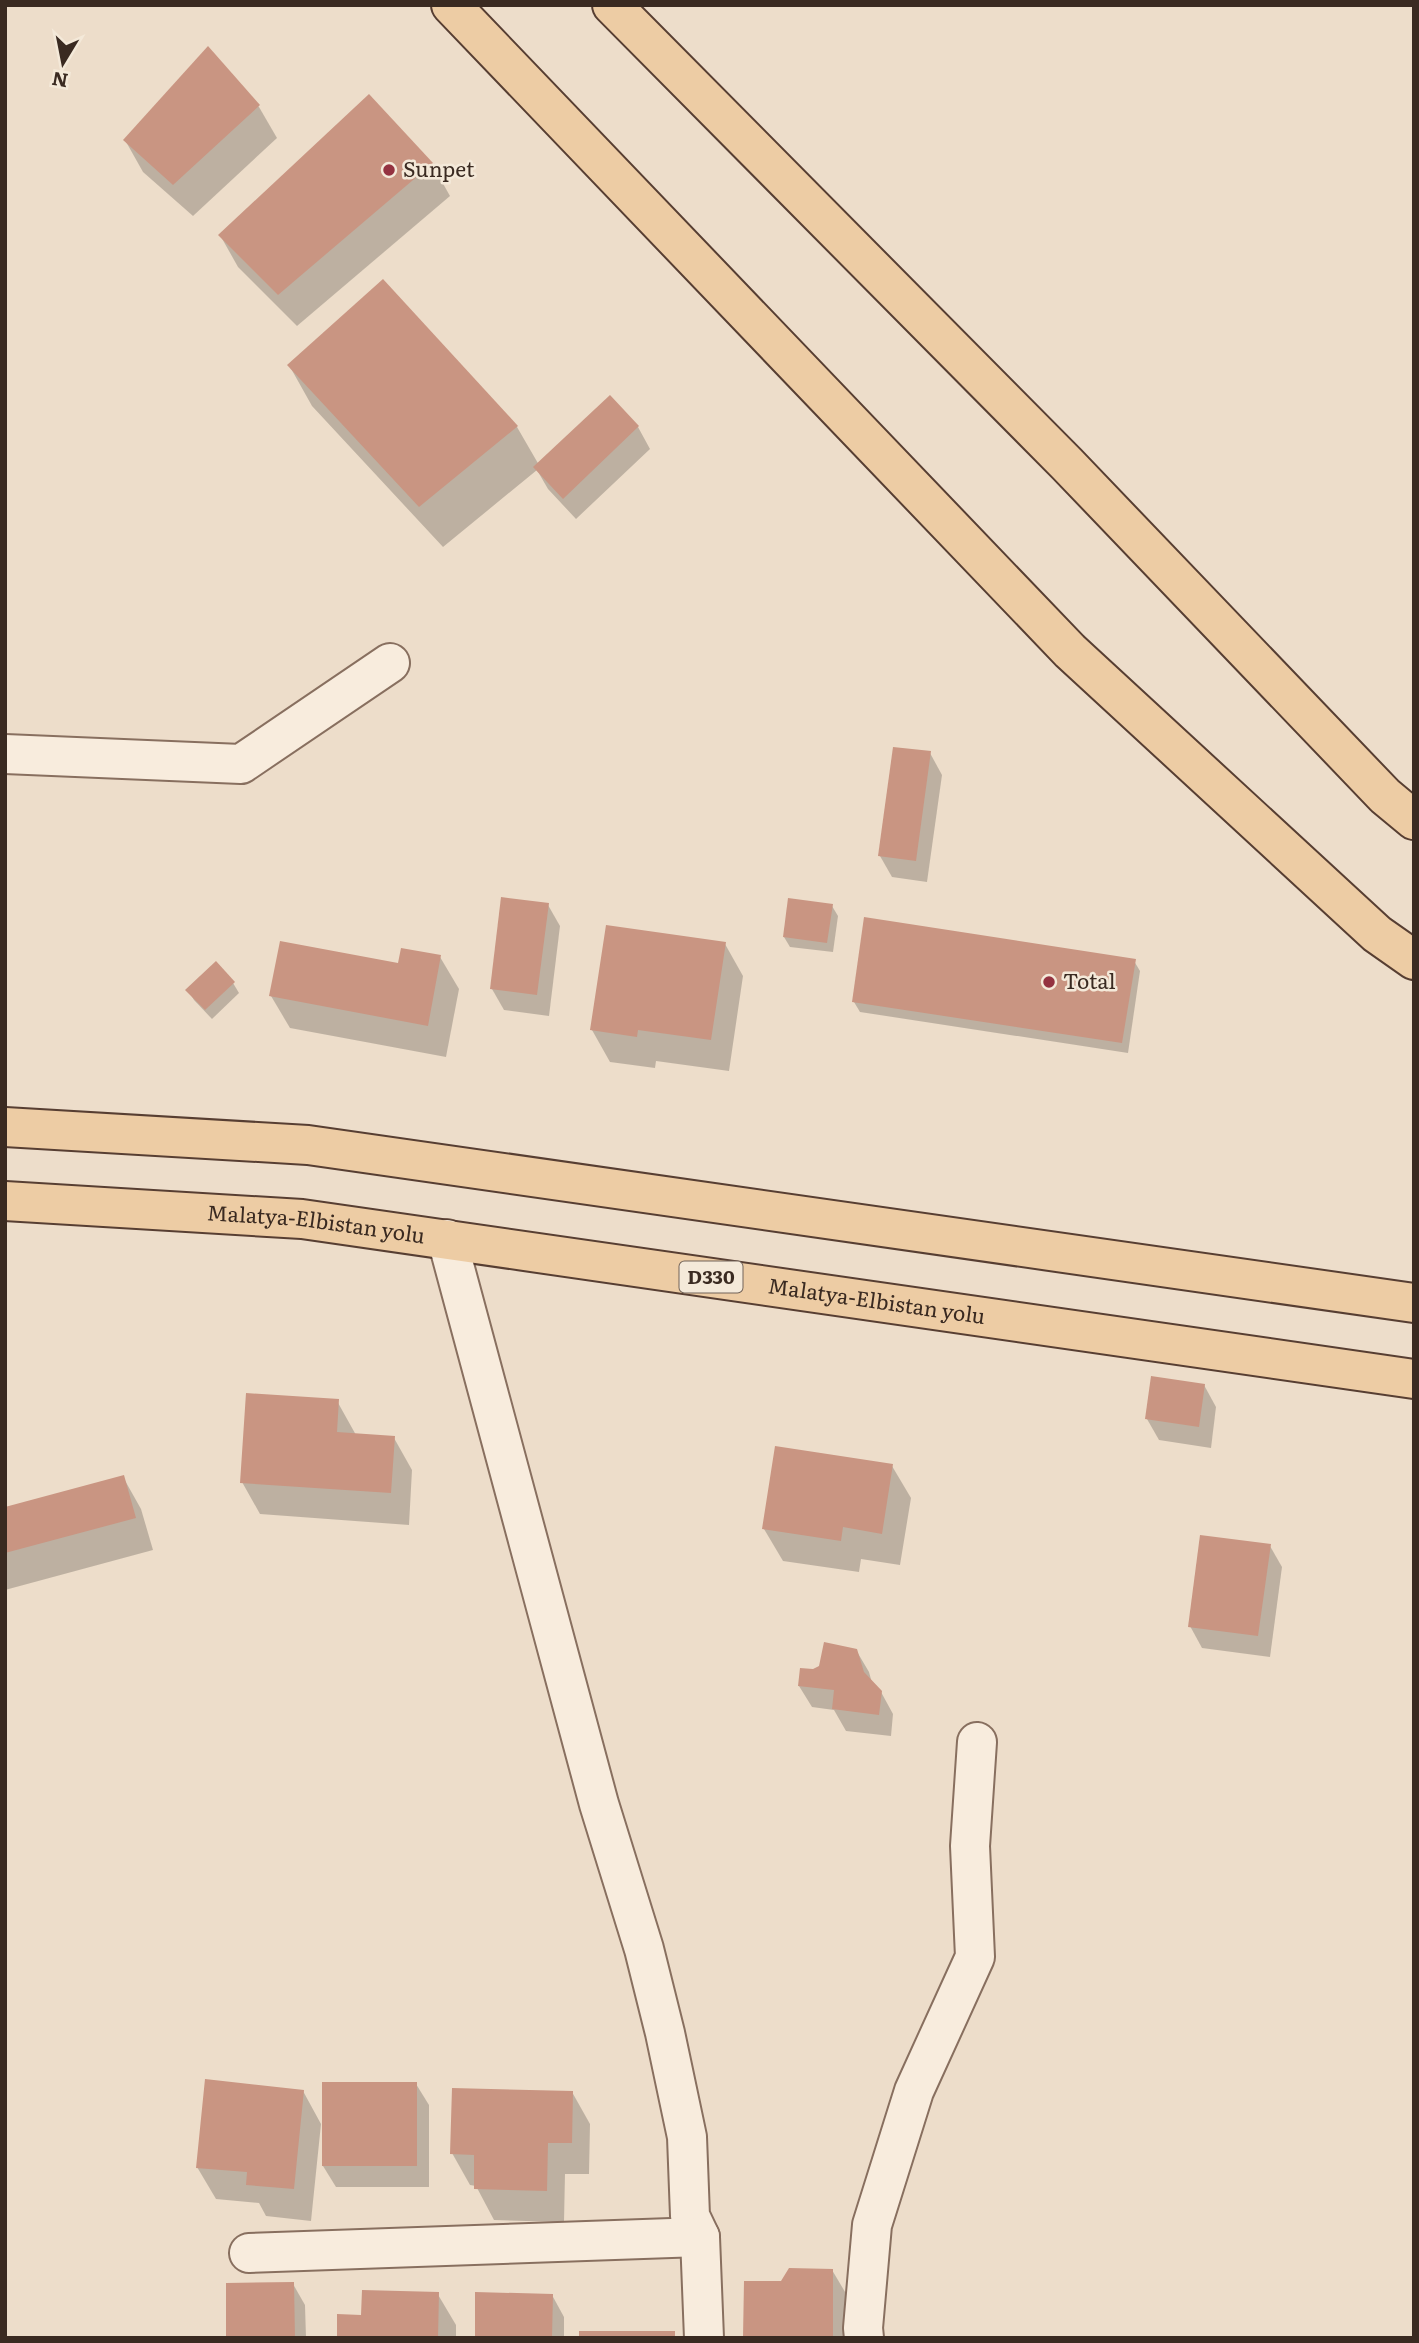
<svg xmlns="http://www.w3.org/2000/svg" width="1419" height="2343" font-family="Literata,serif">
  <style>
    .shadow { fill: #0003 }
    .building { fill: #c99582 }
    .lines { fill: none; stroke-linecap: round; stroke-linejoin: round }
    .minor-casing { stroke: #886f5f; stroke-width: 42 }
    .major-casing { stroke: #573e32; stroke-width: 42 }
    .minor { stroke: #f8ecdd; stroke-width: 38 }
    .major { stroke: #edcca4; stroke-width: 38 }
    .poi-dot { fill: #943240; stroke: #f4e9d9; stroke-width: 2.5 }
    .labels { text-anchor: middle; stroke-width: 5; stroke-linejoin: round; paint-order: stroke }
    .shield { fill: #f4e9d9; stroke: #726358; stroke-width: 2 }
    .shield-label { font-size: 19px; font-weight: bold; fill: #3a2a21 }
    .poi-label { font-size: 21px; fill: #3a2a21; stroke: #f4e9d9; text-anchor: start }
    .street-label { font-size: 21px; fill: #3a2a21; stroke: #f4e9d9 }
  </style>
  <rect width="100%" height="100%" fill="#edddca"/>
  <g class="shadow">
    <polygon points="208,49 259,107 277,138 193,216 143,172 125,140"/>
    <polygon points="432,164 450,196 297,326 238,267 220,235"/>
    <polygon points="289,365 517,427 539,465 610,398 638,427 650,449 576,519 548,489 537,470 443,547 312,406"/>
    <polygon points="930,753 942,775 927,882 892,877 880,856"/>
    <polygon points="548,905 560,926 549,1016 504,1010 492,989"/>
    <polygon points="832,906 838,916 833,952 790,947 784,937"/>
    <polygon points="725,944 743,976 729,1071 656,1061 655,1068 610,1062 592,1030"/>
    <polygon points="440,957 459,989 446,1057 290,1028 271,996"/>
    <polygon points="1134,961 1140,971 1128,1053 860,1012 854,1002"/>
    <polygon points="233,983 239,993 212,1019 194,1000 188,990"/>
    <polygon points="1204,1385 1216,1407 1211,1448 1159,1440 1147,1419"/>
    <polygon points="337,1401 356,1435 394,1438 412,1470 409,1525 260,1514 242,1482"/>
    <polygon points="892,1466 911,1498 900,1565 861,1559 859,1572 783,1561 764,1529"/>
    <polygon points="123,1477 141,1509 153,1550 5,1590 5,1509"/>
    <polygon points="1270,1546 1282,1567 1270,1657 1202,1648 1190,1626"/>
    <polygon points="856,1650 869,1672 872,1683 881,1692 893,1714 891,1736 846,1731 834,1710 812,1707 799,1686 813,1671"/>
    <polygon points="416,2084 429,2105 429,2187 336,2187 323,2166"/>
    <polygon points="303,2091 321,2124 311,2221 266,2216 259,2203 216,2199 197,2167"/>
    <polygon points="572,2092 590,2124 589,2174 565,2174 564,2222 494,2220 476,2186 470,2185 452,2153"/>
    <polygon points="832,2270 851,2302 850,2338 745,2338 782,2283"/>
    <polygon points="293,2284 305,2305 306,2338 228,2338"/>
    <polygon points="437,2293 456,2325 456,2338 338,2338 363,2317"/>
    <polygon points="552,2295 564,2317 564,2338 476,2338"/>
  </g>
  <g class="building">
    <polygon points="208,46 260,105 173,185 123,140"/>
    <polygon points="369,94 433,163 278,295 218,235"/>
    <polygon points="383,279 518,426 419,507 287,365"/>
    <polygon points="610,395 639,426 563,499 533,467"/>
    <polygon points="893,747 931,751 916,861 878,856"/>
    <polygon points="501,897 549,903 537,995 490,989"/>
    <polygon points="788,898 833,904 827,943 783,937"/>
    <polygon points="864,917 1136,959 1122,1043 852,1002"/>
    <polygon points="606,925 726,942 711,1040 638,1030 637,1037 590,1030"/>
    <polygon points="280,941 398,963 401,948 441,955 428,1026 269,996"/>
    <polygon points="216,961 235,982 205,1010 185,990"/>
    <polygon points="1151,1376 1205,1384 1199,1427 1145,1419"/>
    <polygon points="246,1393 339,1399 337,1432 395,1436 391,1493 240,1483"/>
    <polygon points="775,1446 893,1464 882,1534 843,1527 841,1541 762,1529"/>
    <polygon points="124,1475 136,1518 5,1553 5,1507"/>
    <polygon points="1200,1535 1271,1544 1258,1636 1188,1627"/>
    <polygon points="824,1642 857,1649 864,1672 882,1691 879,1715 832,1709 834,1690 798,1686 800,1668 813,1669 819,1666"/>
    <polygon points="205,2079 304,2090 294,2189 246,2185 247,2172 196,2168"/>
    <rect x="322" y="2082" width="95" height="84"/>
    <polygon points="452,2088 573,2091 572,2143 548,2143 547,2191 474,2189 474,2155 450,2154"/>
    <polygon points="789,2268 833,2269 833,2338 743,2338 744,2281 781,2281"/>
    <polygon points="294,2282 295,2338 226,2338 226,2283"/>
    <polygon points="362,2290 439,2292 438,2338 337,2338 337,2314 361,2315"/>
    <polygon points="475,2292 553,2294 552,2338 475,2338"/>
    <rect x="579" y="2331" width="96" height="7"/>
  </g>
  <g class="lines">
    <g class="minor-casing">
      <g id="minor">
        <polyline points="5,754 241,764 390,663"/>
        <polyline points="447,1239 599,1804 644,1949 665,2033 687,2137 690,2216 700,2237 704,2338"/>
        <polyline points="249,2253 700,2237"/>
        <polyline points="864,2338 863,2328 872,2225 914,2091 975,1957 970,1846 977,1742"/>
      </g>
    </g>
    <g class="major-casing">
      <g id="major">
        <polyline points="451,5 1070,651 1377,934 1414,960"/>
        <polyline points="612,5 1067,464 1385,796 1414,820"/>
        <polyline points="5,1127 308,1145 1414,1303"/>
        <path id="s1" d="M5,1201L302,1219L1414,1379"/>
      </g>
    </g>
    <use href="#minor" class="minor"/>
    <use href="#major" class="major"/>
  </g>
  <g class="poi-dot">
    <circle cx="389" cy="170" r="7"/>
    <circle cx="1049" cy="982" r="7"/>
  </g>
  <g class="labels">
    <rect class="shield" x="679.5" y="1261.5" width="63" height="31" rx="5"/>
    <g class="shield-label">
      <text x="711" y="1284">D330</text>
    </g>
    <g class="poi-label">
      <text x="403" y="177">Sunpet</text>
      <text x="1063" y="989">Total</text>
    </g>
    <g class="street-label">
      <text dy="7" stroke="none"><textPath href="#s1" startOffset="312">Malatya-Elbistan yolu</textPath></text>
      <text dy="7" stroke="none"><textPath href="#s1" startOffset="878">Malatya-Elbistan yolu</textPath></text>
    </g>
  </g>
  <rect width="1419" height="2343" fill="none" stroke="#3a2a21" stroke-width="14"/>
  <g transform="translate(63 63) rotate(190)" stroke="#f4e9d9" stroke-width="5" paint-order="stroke">
  <path d="M0-5L12 26L0 18L-12 26Z" fill="#3a2a21"/>
  <text y="-10" font-size="19" font-weight="bold" text-anchor="middle" fill="#3a2a21">N</text>
  </g>
</svg>
